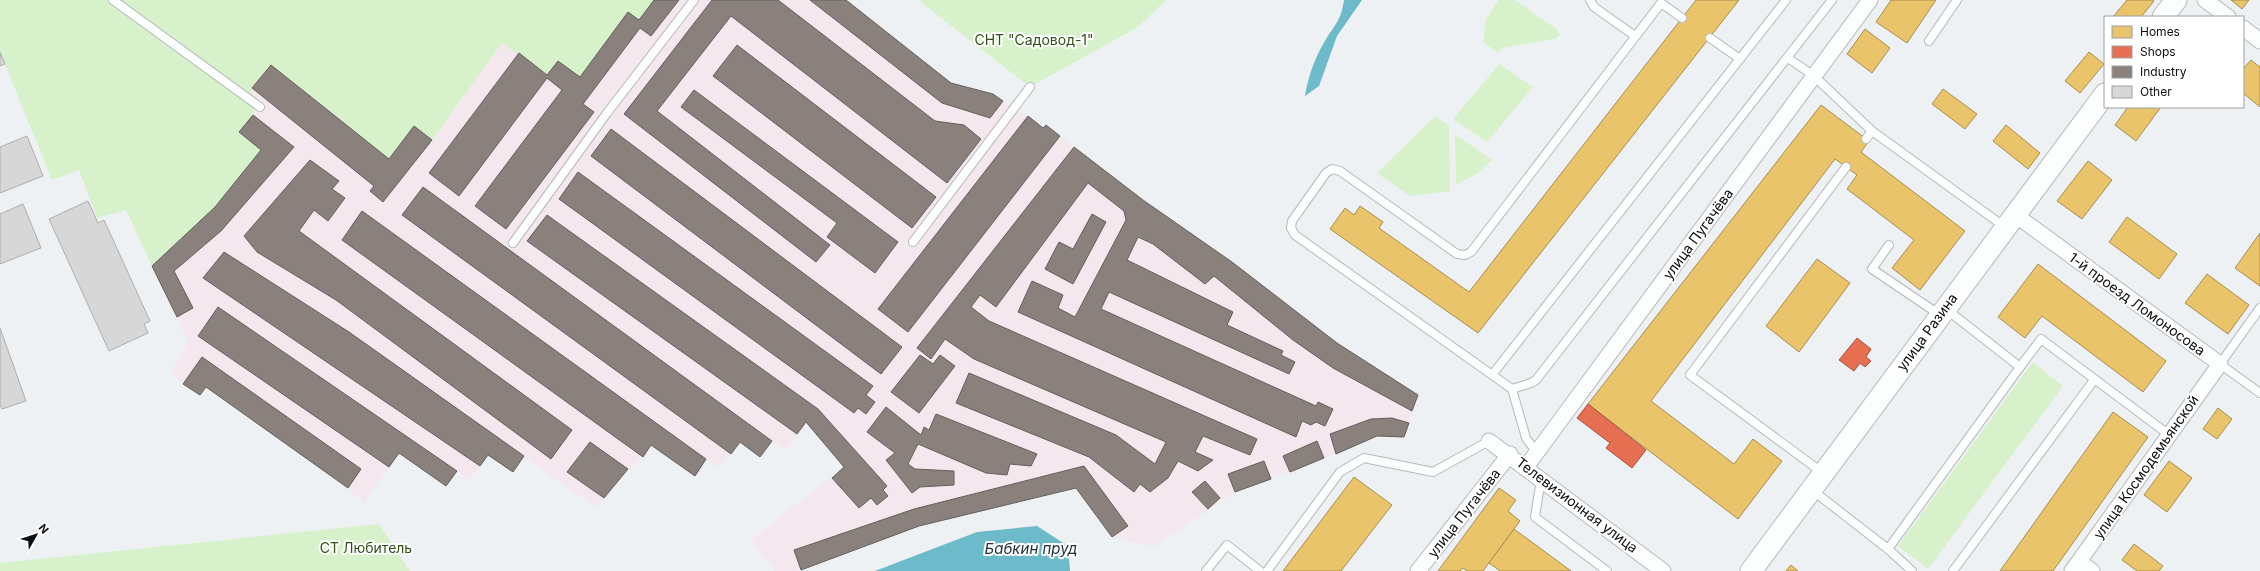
<svg xmlns="http://www.w3.org/2000/svg" width="2260" height="571" font-family="Inter,sans-serif">
  <style>
    .industrial { fill: #f4e7ed }
    .green { fill: #d7f2ca }
    .water { fill: #6cbaca }
    .homes { fill: #e9c46a; stroke: #a78d4f }
    .shops { fill: #e76f51; stroke: #a6523d }
    .industry { fill: #8a817c; stroke: #645e5b }
    .building { fill: #d7d7d8; stroke: #adadae }
    .lines { fill: none; stroke-linecap: round; stroke-linejoin: round }
    .lane-casing { stroke: #b6b8ba; stroke-width: 10 }
    .street-casing { stroke: #b6b8ba; stroke-width: 17 }
    .secondary-casing { stroke: #b6b8ba; stroke-width: 23 }
    .lane { stroke: #fcfdfd; stroke-width: 8 }
    .street { stroke: #fcfdfd; stroke-width: 15 }
    .secondary { stroke: #fcfdfd; stroke-width: 21 }
    .labels { text-anchor: middle; stroke-width: 4; stroke-linejoin: round; paint-order: stroke }
    .park-label { font-size: 14px; fill: #2f5016; stroke: #fff }
    .street-label { font-size: 14px; fill: #0d0e0f; stroke: #fff }
    .water-label { font-size: 15px; font-style: italic; fill: #1b3339; stroke: #fff }
  </style>
  <rect width="100%" height="100%" fill="#eef1f3"/>
  <polygon class="industrial" points="654,0 846,0 951,83 993,94 1043,128 1046,125 1143,200 1232,262 1337,343 1418,395 1404,437 1377,436 1336,454 1235,492 1154,547 1112,537 1076,488 919,526 797,571 775,571 751,540 844,467 806,423 785,450 772,441 760,457 740,442 719,467 706,459 695,476 651,445 596,507 524,457 513,472 488,455 469,480 457,471 446,486 399,453 364,503 348,488 206,387 200,395 170,373 188,344 177,317 152,266 215,207 239,132 253,115 252,88 271,65 414,126 433,140 502,43 548,74 558,61 628,12 639,20"/>
  <g class="green">
    <polygon points="0,0 654,0 639,20 628,12 580,77 558,61 547,75 502,43 432,140 414,126 389,159 271,65 252,88 253,115 239,132 261,150 215,207 152,266 126,210 97,218 79,170 52,180 0,52"/>
    <polygon points="918,0 1166,0 1138,27 1030,87"/>
    <polygon points="1499,0 1515,0 1559,31 1560,35 1555,39 1502,48 1498,53 1483,42 1486,19"/>
    <polygon points="1499,64 1533,87 1487,142 1453,119"/>
    <polygon points="1435,116 1449,126 1450,191 1410,196 1377,173"/>
    <polygon points="1455,134 1492,160 1476,174 1456,185"/>
    <polygon points="2033,362 2063,386 1928,569 1898,546"/>
    <polygon points="379,524 410,571 0,571 0,563"/>
  </g>
  <g class="water">
    <path d="M1344,0H1362L1337,36L1319,86L1305,96C1308,77 1315,57 1325,41C1335,24 1341,21 1344,0Z"/>
    <polygon points="1037,526 1068,546 1070,571 875,571 977,532"/>
  </g>
  <g class="homes">
    <polygon points="1696,0 1739,0 1478,333 1330,229 1345,208 1354,215 1360,206 1383,222 1379,228 1469,292"/>
    <polygon points="1891,0 1936,0 1907,43 1876,22"/>
    <polygon points="2127,0 2153,0 2154,1 2141,17 2113,17"/>
    <polygon points="2231,0 2249,0 2242,9"/>
    <polygon points="1865,29 1890,48 1872,73 1847,54"/>
    <polygon points="2089,52 2104,64 2080,93 2065,81"/>
    <polygon points="2251,60 2260,67 2260,107 2243,93 2243,69"/>
    <polygon points="1943,89 1977,114 1965,129 1932,104"/>
    <polygon points="1821,105 1869,141 1861,152 1965,231 1920,290 1892,268 1914,240 1847,189 1857,175 1835,159 1651,401 1734,464 1753,439 1782,461 1738,519 1588,404"/>
    <polygon points="2128,107 2161,107 2136,141 2115,125"/>
    <polygon points="2006,125 2040,153 2028,169 1993,141"/>
    <polygon points="2088,161 2112,180 2082,219 2057,201"/>
    <polygon points="2127,217 2177,254 2159,279 2109,242"/>
    <polygon points="2260,233 2260,286 2235,268"/>
    <polygon points="1817,259 1850,283 1799,352 1766,326"/>
    <polygon points="2038,264 2166,361 2143,392 2042,316 2025,338 1998,317"/>
    <polygon points="2207,274 2249,305 2228,334 2185,303"/>
    <polygon points="2218,408 2232,419 2217,439 2203,429"/>
    <polygon points="2113,412 2148,437 2053,571 2000,571"/>
    <polygon points="2169,461 2192,478 2167,512 2144,495"/>
    <polygon points="1354,477 1392,505 1341,571 1283,571"/>
    <polygon points="1499,488 1516,500 1508,511 1520,521 1483,571 1467,571 1463,568 1460,571 1438,571"/>
    <polygon points="1514,529 1571,571 1500,571 1489,563"/>
    <polygon points="2134,544 2163,566 2159,571 2137,571 2122,560"/>
    <polygon points="1791,565 1798,571 1786,571"/>
  </g>
  <g class="shops">
    <polygon points="1857,338 1871,349 1866,357 1871,361 1865,367 1860,363 1854,371 1839,360"/>
    <polygon points="1588,404 1646,450 1632,468 1606,448 1610,443 1577,418"/>
  </g>
  <g class="industry">
    <polygon points="654,0 679,0 651,36 640,28 583,104 594,112 506,229 475,206 562,90 547,78 459,196 429,173 519,53 547,75 558,61 580,77 628,12 639,20"/>
    <polygon points="712,0 778,0 935,121 964,125 981,139 947,183 731,16 657,111 830,245 816,262 624,114"/>
    <polygon points="810,0 846,0 951,83 993,94 1003,101 990,118 942,103"/>
    <polygon points="737,45 936,197 912,228 713,76"/>
    <polygon points="271,65 389,159 414,126 432,140 383,202 370,191 374,186 252,88"/>
    <polygon points="694,90 898,242 875,273 827,237 837,223 681,107"/>
    <polygon points="253,115 294,147 221,231 174,271 193,308 177,317 152,266 215,207 261,150 239,132"/>
    <polygon points="1028,116 1043,128 1046,125 1060,136 908,332 878,309"/>
    <polygon points="611,129 902,347 881,374 591,156"/>
    <polygon points="1074,147 1143,200 1232,262 1337,343 1418,395 1412,411 1333,368 1293,340 1214,276 1205,284 1153,244 1138,237 1127,260 1233,312 1227,325 1283,351 1281,355 1295,362 1289,374 1109,292 1101,309 1316,406 1318,402 1333,409 1325,426 1316,422 1311,425 1302,421 1296,437 1018,312 1032,281 1063,295 1058,308 1075,317 1126,220 1124,211 1088,183 996,307 980,295 971,307 989,321 1257,439 1250,455 1203,436 1195,452 1213,460 1198,471 1178,461 1168,478 1150,492 1140,484 1134,492 1089,457 956,403 969,373 1116,435 1155,464 1166,442 974,359 945,339 931,359 917,348"/>
    <polygon points="310,160 339,181 332,189 345,198 328,221 314,210 299,231 572,430 551,459 336,300 257,252 244,236"/>
    <polygon points="578,172 873,386 866,395 875,402 866,414 858,408 854,413 559,199"/>
    <polygon points="423,187 772,441 760,457 740,442 731,454 402,215"/>
    <polygon points="362,211 706,459 695,476 651,445 643,457 342,240"/>
    <polygon points="1092,214 1106,222 1073,284 1045,269 1059,242 1073,249"/>
    <polygon points="547,215 818,409 887,486 883,490 888,496 877,505 871,498 859,508 832,478 844,467 806,422 797,434 527,241"/>
    <polygon points="224,252 349,332 524,456 513,472 488,455 480,466 203,278"/>
    <polygon points="218,307 457,471 446,486 399,453 389,467 198,336"/>
    <polygon points="920,355 933,364 940,355 955,366 919,413 891,392"/>
    <polygon points="202,357 361,469 348,488 206,387 200,395 183,384"/>
    <polygon points="886,407 921,435 924,427 929,430 936,414 1037,454 1031,466 1010,464 1007,475 986,473 918,444 908,464 915,469 954,471 954,485 920,487 912,493 886,460 895,453 867,432"/>
    <polygon points="1392,418 1409,423 1404,437 1377,436 1336,454 1330,434 1371,419"/>
    <polygon points="1317,441 1324,458 1290,472 1283,456"/>
    <polygon points="590,442 628,469 604,498 567,472"/>
    <polygon points="1264,461 1271,479 1235,492 1228,474"/>
    <polygon points="1084,466 1128,526 1112,537 1076,488 919,526 801,570 794,550 914,509"/>
    <polygon points="1205,481 1220,498 1208,509 1192,492"/>
  </g>
  <g class="building">
    <polygon points="0,52 5,64 0,66"/>
    <polygon points="27,136 43,176 0,193 0,147"/>
    <polygon points="88,201 98,223 104,220 150,321 144,324 148,333 109,351 49,219"/>
    <polygon points="23,204 41,248 0,264 0,214"/>
    <polygon points="0,328 26,401 2,409 0,405"/>
  </g>
  <g class="lines">
    <g class="lane-casing">
      <g id="lane">
        <polyline points="113,0 260,107"/>
        <polyline points="1590,0 1594,7 1635,36"/>
        <polyline points="1710,38 1740,59"/>
        <polyline points="1929,41 1957,0"/>
        <polyline points="1788,58 1814,76 1872,131"/>
        <polyline points="1866,139 1872,131 2005,227"/>
        <polyline points="913,242 1030,87"/>
        <polyline points="513,243 607,113 694,0"/>
        <polyline points="1889,245 1872,269 1940,315"/>
        <polyline points="2260,308 2220,364 2260,393"/>
        <polyline points="2020,367 2041,339 2168,434"/>
        <polyline points="1492,375 1786,0"/>
        <polyline points="1512,389 1531,383 1536,380 1832,0"/>
        <polyline points="1537,453 1526,438 1512,389 1295,235 1291,228 1292,221 1326,173 1332,169 1340,171 1457,254 1465,255 1471,252 1661,3 1682,18"/>
        <polyline points="1823,473 1690,375 1846,167"/>
        <polyline points="1541,479 1535,517 1607,571"/>
        <polyline points="1812,490 1888,549 1912,571"/>
        <polyline points="1888,549 2020,367 1946,309"/>
        <polyline points="1206,571 1227,545 1260,571"/>
        <polyline points="1267,571 1340,472 1364,458 1433,472 1489,441"/>
        <polyline points="1953,571 2094,380"/>
      </g>
    </g>
    <g class="street-casing">
      <g id="street">
        <polyline points="2205,0 2228,17"/>
        <polyline points="2243,28 2260,41"/>
        <polyline points="2014,214 2220,364 2072,571"/>
        <polyline points="1489,441 1663,571"/>
        <polyline points="1526,467 1870,0"/>
        <polyline points="2079,562 2092,571"/>
        <polyline points="1418,571 1510,454"/>
      </g>
    </g>
    <g class="secondary-casing">
      <g id="secondary">
        <polyline points="2163,17 2176,0"/>
        <polyline points="1751,571 2105,94"/>
      </g>
    </g>
    <use href="#lane" class="lane"/>
    <use href="#street" class="street"/>
    <use href="#secondary" class="secondary"/>
  </g>
  <g class="labels">
    <g class="park-label">
      <text x="1034" y="45">СНТ "Садовод-1"</text>
      <text x="366" y="553">СТ Любитель</text>
    </g>
    <g class="street-label">
      <text transform="translate(1698 234) rotate(-54)" y="5">улица Пугачёва</text>
      <text transform="translate(2137 304) rotate(36)" y="5">1-й проезд Ломоносова</text>
      <text transform="translate(1927 332) rotate(-54)" y="5">улица Разина</text>
      <text transform="translate(2146 467) rotate(-55)" y="5">улица Космодемьянской</text>
      <text transform="translate(1577 505) rotate(37)" y="5">Телевизионная улица</text>
      <text transform="translate(1464 513) rotate(-52)" y="5">улица Пугачёва</text>
    </g>
    <g class="water-label">
      <text x="1031" y="554">Бабкин пруд</text>
    </g>
  </g>
  <rect x="2104" y="16" width="140" height="92" fill="#ffffff" stroke="#9e9f9f"/>
  <rect x="2112" y="26" width="20" height="12" fill="#e9c46a" stroke="#9e9f9f"/>
  <text x="2140" y="36" font-size="12" fill="#0d0e0f">Homes</text>
  <rect x="2112" y="46" width="20" height="12" fill="#e76f51" stroke="#9e9f9f"/>
  <text x="2140" y="56" font-size="12" fill="#0d0e0f">Shops</text>
  <rect x="2112" y="66" width="20" height="12" fill="#8a817c" stroke="#9e9f9f"/>
  <text x="2140" y="76" font-size="12" fill="#0d0e0f">Industry</text>
  <rect x="2112" y="86" width="20" height="12" fill="#d7d7d8" stroke="#9e9f9f"/>
  <text x="2140" y="96" font-size="12" fill="#0d0e0f">Other</text>
  <g transform="translate(36 535) rotate(51)" stroke="#ffffff" stroke-width="3" paint-order="stroke">
  <path d="M0-3L7 15L0 10L-7 15Z" fill="#0d0e0f"/>
  <text y="-6" font-size="11" font-weight="bold" text-anchor="middle" fill="#0d0e0f">N</text>
  </g>
</svg>
